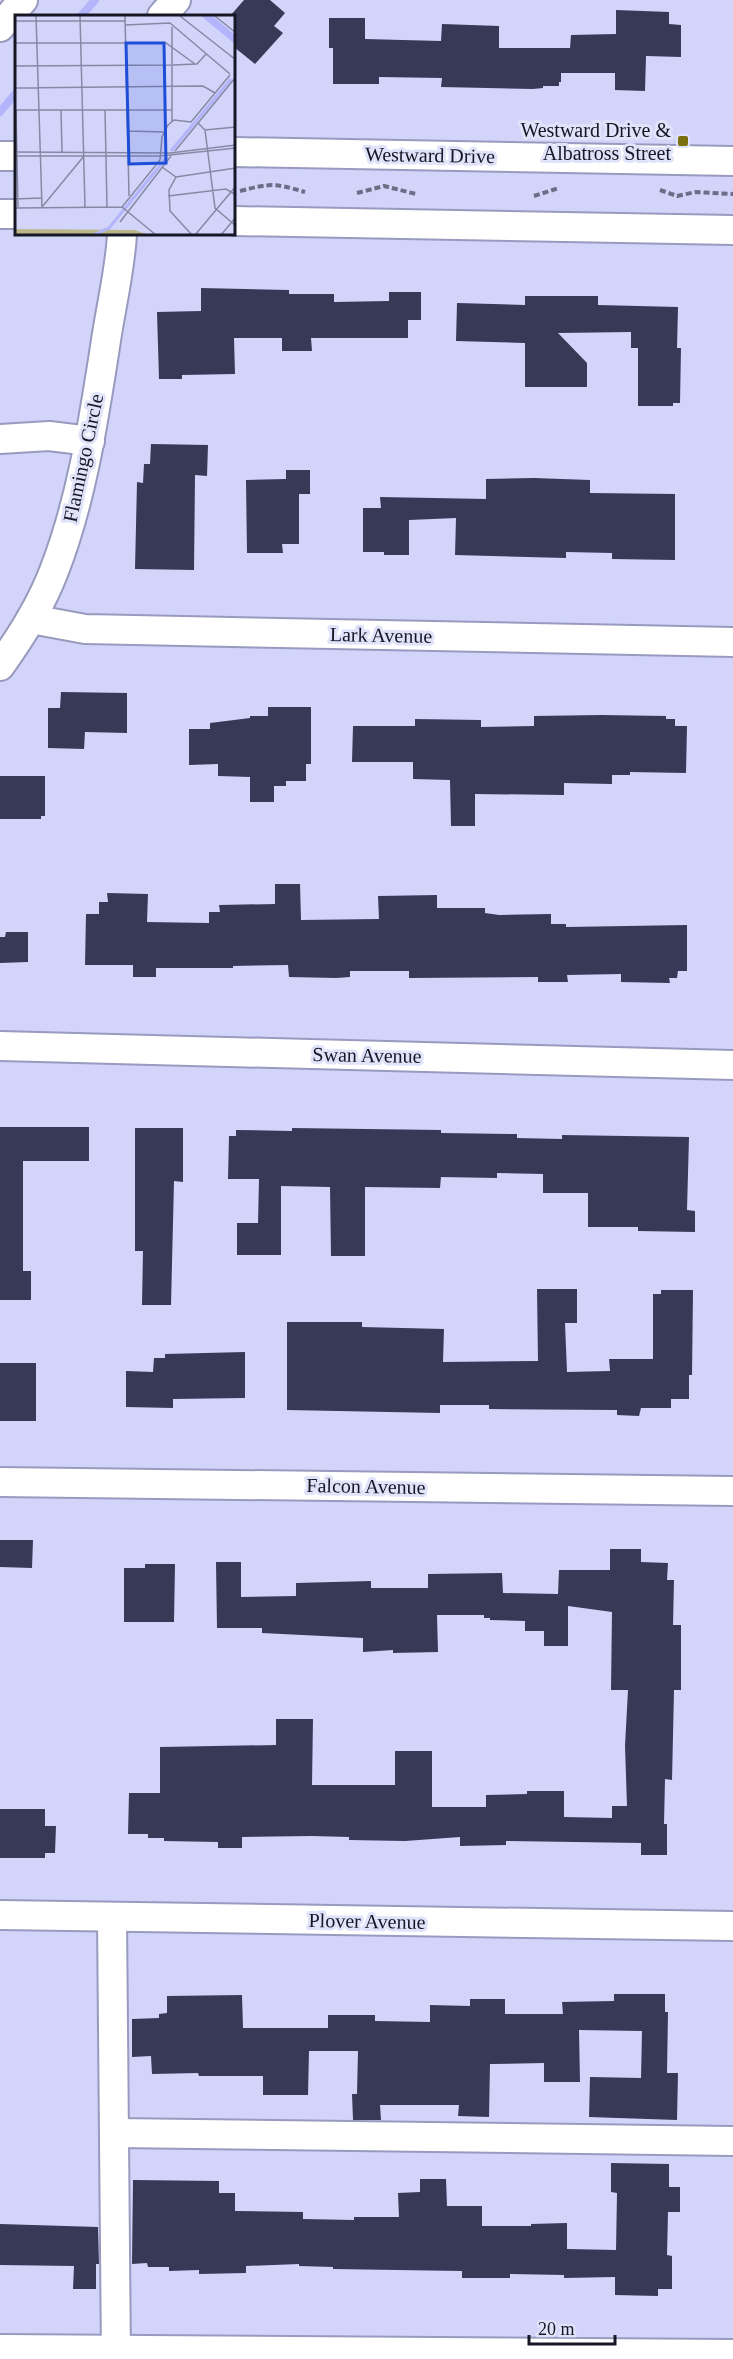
<svg xmlns="http://www.w3.org/2000/svg" width="733" height="2359" font-family="'Times New Roman',serif">
  <style>
    .lines { fill: none; stroke-linecap: round; stroke-linejoin: round }
    .stream { stroke: #b2b5fb; stroke-width: 8 }
    .building { fill: #383957 }
    .minor-casing { stroke: #989abe; stroke-width: 32 }
    .path { stroke: #6c6d86; stroke-width: 4; stroke-dasharray: 6 3; stroke-linecap: butt }
    .minor { stroke: #fff; stroke-width: 28 }
    .poi-dot { fill: #7b700f; stroke: #e1e3fa; stroke-width: 2 }
    .labels { text-anchor: middle; stroke-width: 6; stroke-linejoin: round; paint-order: stroke }
    .poi-label { font-size: 20px; fill: #161624; stroke: #e1e3fa; text-anchor: end }
    .street-label { font-size: 20px; fill: #161624; stroke: #e1e3fa }
    .inset-river { fill: none; stroke: #b2b5fb; stroke-width: 3 }
    .inset-road { fill: none; stroke: #8788a4; stroke-width: 1.5 }
    .view { fill: #1d4ed8; fill-opacity: 0.15; stroke: #1d4ed8; stroke-width: 3 }
    .inset-edge { fill: none; stroke: #161624; stroke-width: 3 }
  </style>
  <rect width="100%" height="100%" fill="#d2d4fa"/>
  <g class="lines">
    <g class="stream">
      <polyline points="81,16 95,0"/>
      <polyline points="0,112 16,93"/>
    </g>
  </g>
  <g class="building">
    <polygon points="244,0 270,0 285,13 274,26 283,33 255,64 234,47 234,16 230,16"/>
    <polygon points="616,10 669,12 669,24 681,25 681,57 646,56 645,91 615,90 615,73 561,73 561,82 559,82 559,86 543,86 543,88 533,89 441,87 442,78 379,77 379,84 333,84 333,48 329,48 329,18 365,18 365,39 441,41 442,24 499,26 499,48 570,48 571,35 616,34"/>
    <polygon points="201,288 289,290 289,294 334,294 334,302 389,301 389,292 421,292 421,320 408,320 408,338 311,338 312,351 282,351 282,338 234,338 235,374 182,375 182,379 159,379 157,312 201,311"/>
    <polygon points="525,296 598,296 598,305 678,307 677,348 681,348 680,403 673,403 673,406 638,406 638,348 631,348 631,332 558,333 587,363 587,387 525,387 525,343 456,341 457,303 525,305"/>
    <polygon points="151,444 208,445 207,476 195,475 194,570 135,569 137,482 143,483 144,464 150,464"/>
    <polygon points="286,470 310,470 310,494 299,494 299,544 282,544 283,553 247,553 246,480 286,479"/>
    <polygon points="534,478 590,480 590,493 675,494 675,560 612,559 612,553 566,552 566,558 455,555 456,518 409,520 409,555 384,555 384,552 363,552 363,508 381,508 380,497 486,499 486,479"/>
    <polygon points="61,692 127,693 127,733 85,732 84,749 48,748 48,708 60,708"/>
    <polygon points="268,707 311,707 311,764 306,764 306,781 286,781 286,786 274,786 274,802 250,802 250,777 218,776 218,764 189,765 189,729 210,729 210,723 250,718 250,716 268,716"/>
    <polygon points="602,715 666,716 666,719 675,719 675,726 687,726 686,773 630,772 630,775 612,775 612,784 564,783 564,795 475,794 475,826 451,826 450,780 413,779 413,762 352,762 353,726 415,726 415,719 481,720 481,727 534,726 534,716"/>
    <polygon points="0,776 45,776 45,816 41,816 41,819 0,819"/>
    <polygon points="275,884 300,884 301,920 379,919 378,896 437,895 437,908 485,908 485,913 499,915 551,914 551,924 566,924 566,927 687,925 687,971 678,971 677,978 669,978 670,983 621,982 621,974 567,975 568,982 538,982 538,977 409,978 409,971 350,971 350,977 336,978 289,977 288,965 233,966 233,968 156,968 156,977 133,977 133,965 85,965 86,914 99,914 99,902 108,902 107,893 148,894 147,922 209,923 209,912 220,912 219,905 275,904"/>
    <polygon points="6,932 28,932 28,962 0,963 0,937 5,937"/>
    <polygon points="0,1127 89,1127 89,1161 23,1161 23,1271 31,1271 31,1300 0,1300"/>
    <polygon points="135,1128 183,1128 183,1182 174,1181 171,1305 142,1305 143,1251 135,1251"/>
    <polygon points="292,1128 441,1130 441,1133 517,1134 517,1138 562,1139 562,1135 689,1137 687,1210 695,1211 695,1232 638,1231 638,1227 588,1227 588,1193 543,1193 543,1174 497,1173 497,1178 441,1177 440,1188 365,1187 365,1256 331,1256 330,1187 281,1186 281,1255 237,1255 237,1223 258,1223 259,1179 228,1179 229,1136 236,1136 236,1130 292,1131"/>
    <polygon points="537,1289 577,1289 577,1323 565,1323 567,1372 610,1371 609,1359 653,1359 653,1294 661,1294 661,1290 693,1290 692,1375 689,1375 689,1399 671,1399 671,1408 641,1408 639,1416 617,1415 617,1410 489,1409 489,1405 440,1405 440,1413 287,1410 287,1322 362,1322 362,1327 444,1329 443,1362 538,1361"/>
    <polygon points="245,1352 245,1398 173,1399 173,1408 126,1407 126,1371 153,1372 154,1358 165,1358 165,1354"/>
    <rect x="0" y="1363" width="36" height="58"/>
    <polygon points="0,1540 33,1540 32,1568 0,1567"/>
    <polygon points="610,1549 641,1549 641,1562 668,1563 667,1580 674,1580 673,1625 681,1625 681,1690 674,1690 672,1780 665,1779 664,1824 667,1824 667,1855 641,1855 641,1843 506,1841 506,1845 460,1846 460,1837 405,1841 349,1840 349,1837 312,1836 242,1837 242,1848 218,1848 218,1842 164,1841 164,1838 148,1838 148,1834 128,1834 129,1793 160,1793 160,1747 276,1745 276,1719 313,1719 312,1785 395,1785 395,1751 432,1751 432,1807 486,1807 486,1795 527,1794 527,1791 564,1791 564,1817 612,1818 612,1806 627,1806 625,1746 628,1690 611,1690 612,1612 568,1606 568,1646 544,1646 544,1631 525,1631 525,1621 490,1620 490,1618 484,1618 484,1615 437,1615 438,1652 393,1653 393,1650 363,1652 363,1638 262,1633 262,1628 217,1628 216,1562 241,1562 241,1597 296,1596 296,1583 371,1581 371,1588 428,1588 428,1574 502,1573 503,1593 558,1594 559,1570 610,1570"/>
    <polygon points="145,1564 175,1564 174,1622 124,1622 124,1568 145,1568"/>
    <polygon points="0,1809 45,1809 45,1826 56,1826 55,1853 45,1853 45,1858 0,1858"/>
    <polygon points="614,1994 665,1994 665,2012 668,2012 667,2073 678,2073 677,2120 589,2117 590,2077 641,2078 642,2031 579,2030 580,2082 544,2082 544,2063 490,2064 489,2117 458,2116 459,2105 380,2105 381,2120 353,2120 352,2094 357,2094 358,2051 309,2051 308,2095 263,2095 263,2076 199,2076 198,2073 152,2074 151,2056 132,2057 132,2019 159,2018 159,2014 167,2013 167,1996 242,1995 243,2028 328,2028 328,2015 375,2015 375,2021 430,2022 430,2005 470,2006 470,1999 505,1999 505,2014 563,2014 562,2002 614,2001"/>
    <polygon points="611,2163 669,2164 669,2187 680,2187 680,2212 668,2212 667,2255 672,2256 672,2289 658,2289 658,2296 615,2295 615,2277 564,2278 564,2275 510,2274 510,2278 462,2278 462,2271 333,2269 333,2267 299,2266 299,2264 246,2266 246,2273 199,2274 199,2270 169,2271 169,2267 148,2267 147,2263 132,2264 133,2180 219,2181 219,2193 235,2193 235,2211 303,2212 303,2219 354,2220 354,2217 399,2217 398,2193 420,2192 420,2179 446,2179 447,2206 482,2206 482,2226 531,2226 531,2224 567,2223 567,2249 616,2250 617,2193 611,2192"/>
    <polygon points="0,2224 98,2227 99,2264 96,2264 96,2289 73,2289 74,2266 0,2265"/>
  </g>
  <g class="lines">
    <g class="minor-casing">
      <g id="minor">
        <polyline points="162,16 176,0"/>
        <polyline points="0,27 23,0"/>
        <polyline points="234,152 733,161"/>
        <polyline points="0,156 16,156"/>
        <polyline points="0,214 16,214"/>
        <polyline points="234,221 733,230"/>
        <polyline points="0,439 49,436 90,441"/>
        <polyline points="31,619 85,629 733,642"/>
        <path d="M0,666C21,637 41,605 54,571C82,499 93,423 105,347C110,310 120,272 122,234"/>
        <polyline points="0,1046 733,1065"/>
        <polyline points="0,1482 733,1491"/>
        <polyline points="0,1915 733,1926"/>
        <polyline points="112,1917 116,2359"/>
        <polyline points="115,2133 733,2141"/>
        <polyline points="0,2349 733,2354"/>
      </g>
    </g>
    <g class="path">
      <polyline points="660,190 677,196 696,192 733,194"/>
      <path d="M240,191C272,183 273,183 305,192"/>
      <polyline points="357,193 384,186 416,194"/>
      <polyline points="534,196 559,188"/>
    </g>
    <use href="#minor" class="minor"/>
  </g>
  <rect class="poi-dot" x="677" y="135" width="12" height="12" rx="3"/>
  <g class="labels">
    <g class="poi-label">
      <text x="671" y="137">Westward Drive &amp;<tspan x="671" dy="23">Albatross Street</tspan></text>
    </g>
    <g class="street-label">
      <text transform="translate(430 155) rotate(1)" y="7">Westward Drive</text>
      <text transform="translate(83 458) rotate(-78)" y="7">Flamingo Circle</text>
      <text transform="translate(381 635) rotate(1)" y="7">Lark Avenue</text>
      <text transform="translate(367 1055) rotate(1)" y="7">Swan Avenue</text>
      <text transform="translate(366 1486) rotate(1)" y="7">Falcon Avenue</text>
      <text transform="translate(367 1921) rotate(1)" y="7">Plover Avenue</text>
    </g>
  </g>
  <g transform="translate(15 15)">
    <rect width="220" height="220" fill="#d2d4fa"/>
    <path d="M0,214L120,215L134,220H0Z" fill="#bbb68a"/>
    <path d="M186,1H198L220,20V29Z" fill="#b2b5fb"/>
    <path class="inset-river" d="M156,136L216,64M78,220L94,213L152,142"/>
    <path class="inset-road" d="M21,1L27,192M65,1L70,192M110,1L114,181M165,1L221,45M200,1L221,18M0,6H110M155,8L215,59M110,10L155,8M0,28H151L180,49M0,51L158,50L182,49L191,39M0,73L188,71L200,78M0,95H157M1,95L3,192M46,95L47,137M90,95L92,192M157,106V12M183,108L190,115L221,112M190,115L200,193L221,211M112,116L149,117M160,136L220,63M0,137L155,138L221,130M0,141H145L221,133M147,152L161,162L221,153M161,162L154,175L155,196L177,220M153,181L211,174L221,180M0,184L26,183M27,192L69,141M107,192L145,145L147,122L153,110L159,105L176,107L215,60M107,192L141,220M0,193L107,192M105,207L156,141M180,220L221,171M206,220L221,202"/>
    <path class="view" d="M111,28H149L151,148L114,149Z"/>
    <rect width="220" height="220" class="inset-edge"/>
  </g>
  <path d="M529 2335v9h86v-9" fill="none" stroke="#161624" stroke-width="3"/>
  <text x="538" y="2335" font-size="18" fill="#161624" stroke="#e1e3fa" stroke-width="4.5" paint-order="stroke">20 m</text>
</svg>
